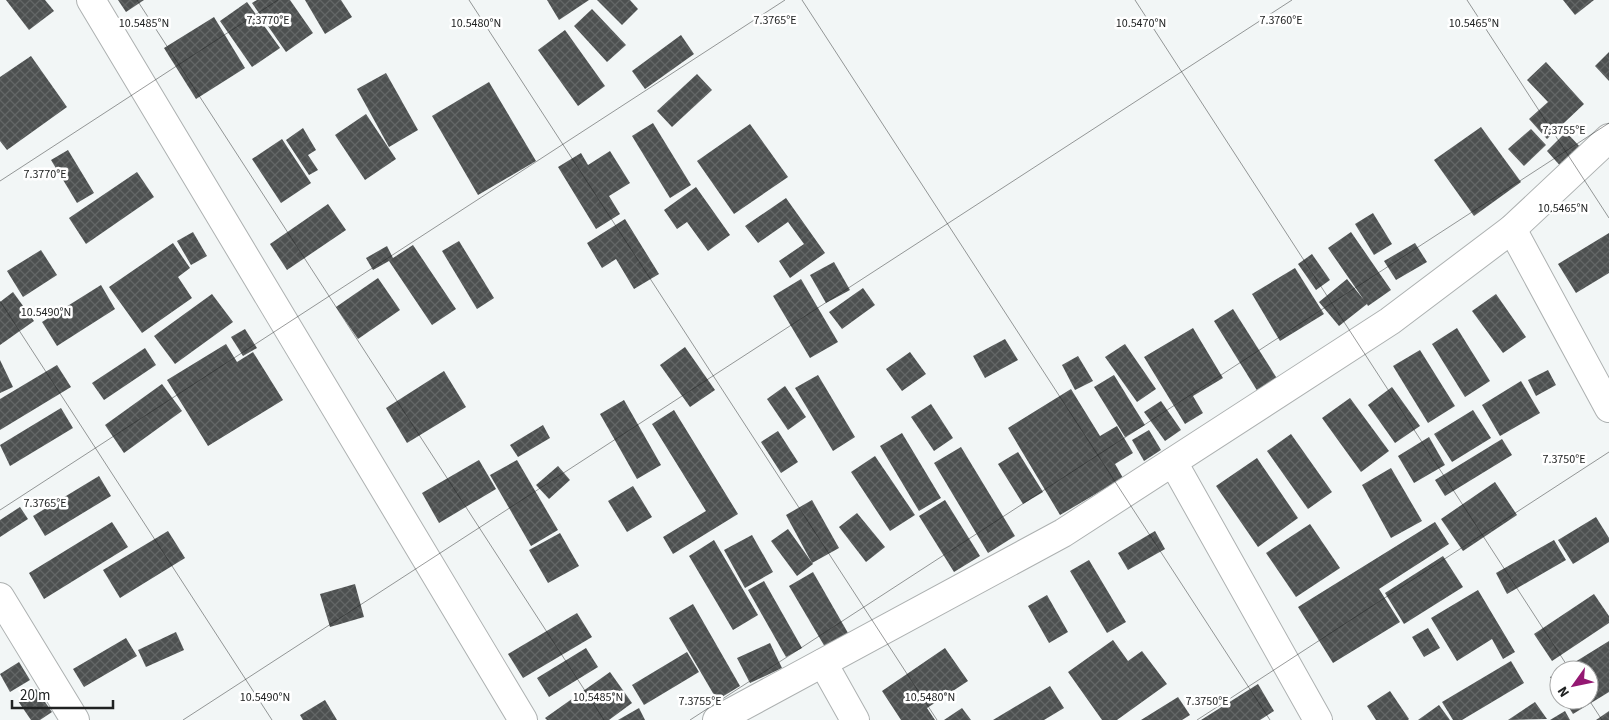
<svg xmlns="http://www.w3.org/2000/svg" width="1609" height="720" font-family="'Source Sans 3',sans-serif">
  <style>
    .building { fill: url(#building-cross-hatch) }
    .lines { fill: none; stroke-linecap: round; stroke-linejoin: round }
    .minor-casing { stroke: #adb1b1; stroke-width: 30 }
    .minor { stroke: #fff; stroke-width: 28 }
    .ticks { fill: none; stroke: #202222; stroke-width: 1; stroke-opacity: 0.45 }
    .ticks-label { font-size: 12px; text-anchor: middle; fill: #202222; stroke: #fff; stroke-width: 5; stroke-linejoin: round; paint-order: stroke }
  </style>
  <defs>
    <pattern id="building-cross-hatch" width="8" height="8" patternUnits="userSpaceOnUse" patternTransform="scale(1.25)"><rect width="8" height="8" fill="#4d5050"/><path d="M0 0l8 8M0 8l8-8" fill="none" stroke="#636666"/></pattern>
  </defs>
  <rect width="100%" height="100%" fill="#f2f6f6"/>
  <g class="building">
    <polygon points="6,0 45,0 54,11 29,30"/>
    <polygon points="118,0 144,0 126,12"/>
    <polygon points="257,0 290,0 313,33 286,52 252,3"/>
    <polygon points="305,0 341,0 352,17 325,34"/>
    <polygon points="547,0 589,0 559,20"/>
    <polygon points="597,0 630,0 638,9 622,25"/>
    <polygon points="1563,0 1594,0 1575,15"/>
    <polygon points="247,2 280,48 252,67 220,21"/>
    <polygon points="592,9 626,45 607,62 574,26"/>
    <polygon points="214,17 245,68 196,99 164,48"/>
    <polygon points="565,30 605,86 578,106 538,50"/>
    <polygon points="681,35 694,54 645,89 632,71"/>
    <polygon points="1609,52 1609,81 1595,66"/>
    <polygon points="31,56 67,107 7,150 0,141 0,77"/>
    <polygon points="1546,62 1584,104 1547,139 1529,119 1548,102 1527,80"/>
    <polygon points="386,73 418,130 389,147 357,89"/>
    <polygon points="697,74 712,90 672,127 657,111"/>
    <polygon points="489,82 536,161 478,195 432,116"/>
    <polygon points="366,114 396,159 365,180 335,135"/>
    <polygon points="653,123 691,185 670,198 632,136"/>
    <polygon points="750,124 788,177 734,214 697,161"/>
    <polygon points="1481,127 1521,182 1474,216 1434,160"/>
    <polygon points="303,128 316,150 308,155 318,170 309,175 286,140"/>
    <polygon points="1531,129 1546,145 1524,166 1508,149"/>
    <polygon points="1566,132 1583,150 1563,169 1547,151"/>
    <polygon points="282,139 311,183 281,203 252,159"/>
    <polygon points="68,150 94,193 77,203 51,160"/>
    <polygon points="610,151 630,183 609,196 620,214 596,229 558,167 581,153 588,165"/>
    <polygon points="137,172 154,197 86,244 69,218"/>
    <polygon points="696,187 730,235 708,251 687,222 677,229 664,210"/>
    <polygon points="786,198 825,253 790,278 779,261 804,244 788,222 758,243 745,226"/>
    <polygon points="328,204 346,230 287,270 270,244"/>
    <polygon points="1373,213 1392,244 1374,255 1355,224"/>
    <polygon points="625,219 659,274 634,289 616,259 602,268 587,243"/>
    <polygon points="193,232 207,256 191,265 177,241"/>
    <polygon points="1351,232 1391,290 1368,306 1367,304 1339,326 1319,302 1347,279 1364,300 1328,248"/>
    <polygon points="1609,233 1609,273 1576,293 1558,264"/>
    <polygon points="459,241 494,298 477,309 442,251"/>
    <polygon points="173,243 190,268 178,277 192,298 142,333 109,287"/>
    <polygon points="1415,243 1427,262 1396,280 1384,261"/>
    <polygon points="413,245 456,309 432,325 389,261 373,270 366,258 387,246 393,258"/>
    <polygon points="41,250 57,275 23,297 7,271"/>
    <polygon points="1312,254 1330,280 1316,290 1298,264"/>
    <polygon points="834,262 850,290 826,303 810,275"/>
    <polygon points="1295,268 1324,314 1280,341 1252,294"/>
    <polygon points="378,278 400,310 358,339 336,307"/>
    <polygon points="801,279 838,342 810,358 773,296"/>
    <polygon points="101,285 115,309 57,346 42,322"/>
    <polygon points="863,288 875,305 842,329 829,312"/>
    <polygon points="13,292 34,321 0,345 0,302"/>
    <polygon points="212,294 233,322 175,364 154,336"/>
    <polygon points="1496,294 1526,337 1503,353 1472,311"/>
    <polygon points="1233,309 1278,380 1258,392 1214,321"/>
    <polygon points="1193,328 1223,378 1193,396 1203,413 1185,424 1144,357"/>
    <polygon points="1457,328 1490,381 1465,397 1432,344"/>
    <polygon points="245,329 257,348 243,356 231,337"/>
    <polygon points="1005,339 1018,360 985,378 973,356"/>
    <polygon points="226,344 237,362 253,352 283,400 208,446 167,380"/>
    <polygon points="1125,344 1156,389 1137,402 1105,357"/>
    <polygon points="685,347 715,390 690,407 660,365"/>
    <polygon points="145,348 156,365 104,400 92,383"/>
    <polygon points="1420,350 1455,406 1428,423 1393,366"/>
    <polygon points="910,352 926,374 902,391 886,369"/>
    <polygon points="1078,356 1093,381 1075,390 1062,365"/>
    <polygon points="0,360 13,387 0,393"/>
    <polygon points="57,365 71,387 0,430 0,399"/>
    <polygon points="1548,370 1556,385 1536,396 1528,380"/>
    <polygon points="444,371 466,407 407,443 386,408"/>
    <polygon points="818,375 855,437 833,451 795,388"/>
    <polygon points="1114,375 1145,425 1125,437 1094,387"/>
    <polygon points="1521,381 1540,413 1500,436 1482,405"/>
    <polygon points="162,384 182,411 124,453 105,425"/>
    <polygon points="785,386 806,417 788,430 767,399"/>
    <polygon points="1392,387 1420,426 1395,443 1368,405"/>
    <polygon points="1071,389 1100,436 1117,426 1133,453 1115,464 1123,478 1060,515 1008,428"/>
    <polygon points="1350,398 1389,451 1361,472 1322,418"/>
    <polygon points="624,400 661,465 637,479 600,414"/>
    <polygon points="1161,401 1181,430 1165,441 1144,412"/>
    <polygon points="931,404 953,438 934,451 911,417"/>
    <polygon points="61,408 73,428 10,466 0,445"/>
    <polygon points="674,410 738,514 673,554 663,537 706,511 652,424"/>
    <polygon points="1473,410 1491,438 1452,462 1434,434"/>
    <polygon points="543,425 550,438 518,457 510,445"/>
    <polygon points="1149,430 1161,450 1144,461 1132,440"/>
    <polygon points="778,431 798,462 781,473 761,442"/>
    <polygon points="902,433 941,498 919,511 880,446"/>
    <polygon points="1291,434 1332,492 1308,509 1267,451"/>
    <polygon points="1429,437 1445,465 1414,483 1398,456"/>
    <polygon points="1502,439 1512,455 1445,496 1435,480"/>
    <polygon points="961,447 1015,536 988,553 934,463"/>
    <polygon points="1018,452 1043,492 1023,504 998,464"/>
    <polygon points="875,456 915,515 890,531 851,472"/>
    <polygon points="1257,458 1298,518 1258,547 1216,486"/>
    <polygon points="479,460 496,489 439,523 422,493"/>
    <polygon points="517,460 558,530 531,546 490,475"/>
    <polygon points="558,466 570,480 549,499 536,485"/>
    <polygon points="1391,468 1422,521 1391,538 1362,485"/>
    <polygon points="99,476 111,496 45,536 33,516"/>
    <polygon points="1495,482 1517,515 1463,551 1441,519"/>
    <polygon points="633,486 652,517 627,532 608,501"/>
    <polygon points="812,500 839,548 812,563 786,515"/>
    <polygon points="945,500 980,556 954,572 919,516"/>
    <polygon points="20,507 28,519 0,537 0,520"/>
    <polygon points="857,513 885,547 866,562 839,527"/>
    <polygon points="1596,517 1609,538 1609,542 1573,564 1558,540"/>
    <polygon points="112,522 128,547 44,599 29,573"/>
    <polygon points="1435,522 1449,544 1379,589 1400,622 1333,663 1298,607"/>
    <polygon points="1310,524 1340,568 1296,597 1266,553"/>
    <polygon points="788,529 813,564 797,576 771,541"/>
    <polygon points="168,531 185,558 120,598 103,570"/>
    <polygon points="1155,531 1165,549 1128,570 1118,553"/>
    <polygon points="560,533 579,566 548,583 529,550"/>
    <polygon points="752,535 773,572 745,588 724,550"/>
    <polygon points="714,540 758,615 733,630 689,556"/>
    <polygon points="1554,540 1566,560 1507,594 1496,573"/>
    <polygon points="1443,556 1463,587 1404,624 1385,593"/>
    <polygon points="1089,560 1126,622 1107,633 1070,571"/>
    <polygon points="813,572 848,633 825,647 789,586"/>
    <polygon points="764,581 802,648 786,657 748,590"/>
    <polygon points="355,584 364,617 330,627 320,594"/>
    <polygon points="1478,590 1515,652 1503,659 1492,639 1457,661 1431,618"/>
    <polygon points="1594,594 1609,616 1609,623 1552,661 1534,634"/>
    <polygon points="1047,595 1068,632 1049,643 1028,606"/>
    <polygon points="693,604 740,686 717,700 669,618"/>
    <polygon points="577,613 592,637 523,678 508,654"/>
    <polygon points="1428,628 1440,648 1424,657 1412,637"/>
    <polygon points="176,632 184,650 146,667 138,650"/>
    <polygon points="126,638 137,656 84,687 73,669"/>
    <polygon points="1113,640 1128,661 1142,651 1167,684 1117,720 1102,720 1068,672"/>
    <polygon points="1609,641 1609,692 1573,714 1564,700 1589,700 1589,670 1562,670"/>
    <polygon points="770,643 782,668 750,683 737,658"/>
    <polygon points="586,648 598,667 549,697 537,678"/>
    <polygon points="945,648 968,681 927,708 935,720 901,720 882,691"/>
    <polygon points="687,652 699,672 644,705 632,685"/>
    <polygon points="1511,661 1524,683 1462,720 1453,720 1442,702"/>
    <polygon points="19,662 30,680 10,692 0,674"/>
    <polygon points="610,672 632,703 609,720 547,720 545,718"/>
    <polygon points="1559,672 1559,691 1550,677"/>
    <polygon points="1258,684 1274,711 1260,720 1201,720"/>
    <polygon points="1050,686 1064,708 1044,720 993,720"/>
    <polygon points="36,689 52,712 40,720 31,720 18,701"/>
    <polygon points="1390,691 1409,719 1408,720 1376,720 1367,706"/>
    <polygon points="1178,697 1190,715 1182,720 1141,720"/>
    <polygon points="325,700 337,720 303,720 300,715"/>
    <polygon points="1535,702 1547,719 1508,720"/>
    <polygon points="1439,705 1450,720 1418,720"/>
    <polygon points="639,708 645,720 618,720"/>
    <polygon points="962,708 971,720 944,720"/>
    <polygon points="1565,711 1570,720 1550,720"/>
    <polygon points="1609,711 1609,720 1596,720"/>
  </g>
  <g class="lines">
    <g class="minor-casing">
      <g id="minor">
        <polyline points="91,0 523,720"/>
        <polyline points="1512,229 1609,408"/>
        <polyline points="1173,462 1318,720"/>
        <polyline points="0,597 75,720"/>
        <polyline points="823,663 855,720"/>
        <polyline points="717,720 1063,533 1390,321 1512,229 1609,138"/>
      </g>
    </g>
    <use href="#minor" class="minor"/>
  </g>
  <path class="ticks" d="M137,0L604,720M469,0L937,720M802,0L1270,720M1135,0L1570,670M1467,0L1609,218M0,181L278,0M0,301L272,720M0,510L785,0M1589,700L1602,720M183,720L1292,0M690,720L1609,123M1197,720L1609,452"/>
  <g class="ticks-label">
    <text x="268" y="24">7.3770°E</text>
    <text x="775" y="24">7.3765°E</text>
    <text x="1281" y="24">7.3760°E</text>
    <text x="144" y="27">10.5485°N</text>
    <text x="476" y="27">10.5480°N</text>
    <text x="1141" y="27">10.5470°N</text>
    <text x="1474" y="27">10.5465°N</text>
    <text x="1564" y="134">7.3755°E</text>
    <text x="45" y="178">7.3770°E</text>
    <text x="1563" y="212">10.5465°N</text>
    <text x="46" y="316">10.5490°N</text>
    <text x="1564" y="463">7.3750°E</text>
    <text x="45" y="507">7.3765°E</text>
    <text x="265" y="701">10.5490°N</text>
    <text x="598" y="701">10.5485°N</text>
    <text x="930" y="701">10.5480°N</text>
    <text x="700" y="705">7.3755°E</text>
    <text x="1207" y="705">7.3750°E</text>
  </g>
  <g transform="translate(1574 685) rotate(237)"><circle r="24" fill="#ffffff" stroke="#a6a7a7"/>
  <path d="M0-4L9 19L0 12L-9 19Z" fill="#941872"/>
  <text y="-8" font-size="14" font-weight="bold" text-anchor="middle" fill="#202222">N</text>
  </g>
  <path d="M12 700v8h101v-8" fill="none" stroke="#202222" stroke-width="2.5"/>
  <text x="20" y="700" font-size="15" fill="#202222" stroke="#ffffff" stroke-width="4" paint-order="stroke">20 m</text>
</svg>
